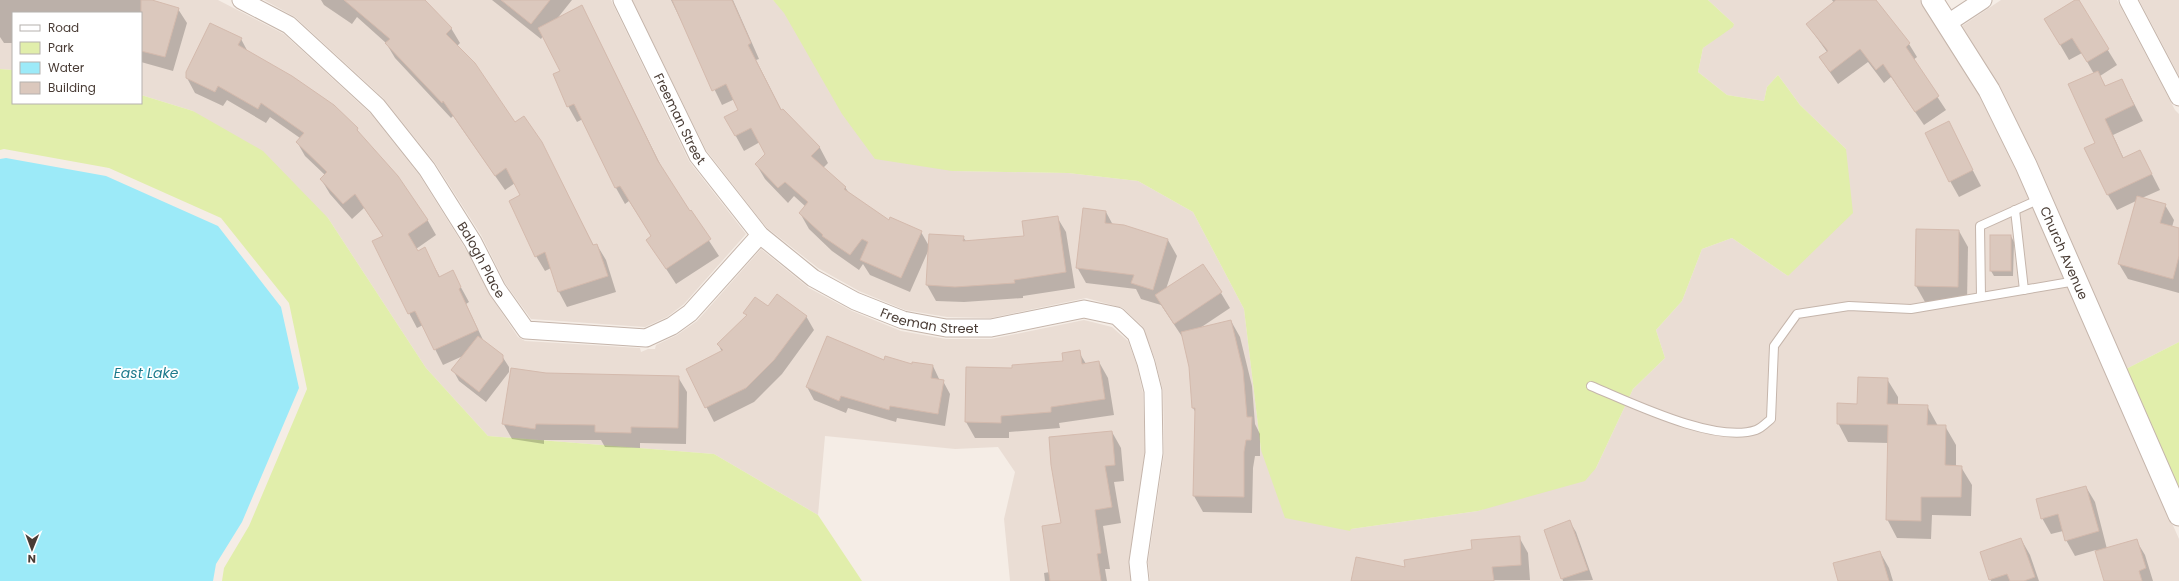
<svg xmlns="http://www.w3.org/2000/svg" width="2179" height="581" font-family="Poppins,sans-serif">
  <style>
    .residential { fill: #eaddd4 }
    .green { fill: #e1eeab }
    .water { fill: #9ceaf8 }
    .shadow { fill: #0003 }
    .building { fill: #dbc8bd; stroke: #d4baad }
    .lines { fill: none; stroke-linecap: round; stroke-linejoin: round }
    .service-casing { stroke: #c5b5ab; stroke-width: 10 }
    .minor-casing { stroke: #c5b5ab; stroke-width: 19 }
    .tertiary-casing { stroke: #c5b5ab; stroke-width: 23 }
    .service { stroke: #fff; stroke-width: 8 }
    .minor { stroke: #fff; stroke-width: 17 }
    .tertiary { stroke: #fff; stroke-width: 21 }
    .labels { text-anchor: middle; stroke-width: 3.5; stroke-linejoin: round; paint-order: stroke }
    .street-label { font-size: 13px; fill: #493c35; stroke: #fff }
    .water-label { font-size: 14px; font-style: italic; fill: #1c7a8c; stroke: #fff }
  </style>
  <rect width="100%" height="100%" fill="#f5ede6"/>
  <g class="residential">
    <polygon points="0,0 218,0 284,34 371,114 420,176 465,248 490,295 518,337 525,341 640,348 641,352 648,349 655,349 656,345 677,335 697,321 761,249 809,288 852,311 901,331 946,339 991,339 1084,320 1112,327 1128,341 1137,366 1143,393 1145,452 1129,560 1131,581 1010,581 1004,519 1015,472 998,447 955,449 825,436 818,515 714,454 488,436 426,368 328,218 193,111 141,95 141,13 13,13 13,70 0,69"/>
    <polygon points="264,0 611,0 689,161 746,234 684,304 667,317 645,327 531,319 505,283 481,235 435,163 383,98 295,17"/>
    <polygon points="632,0 773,0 952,171 1068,173 1138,181 1193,212 1244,309 1261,450 1351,529 1478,511 1596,468 1633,389 1665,358 1656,330 1682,301 1702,249 1732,238 1788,276 1846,149 1800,105 1778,75 1767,87 1764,101 1727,95 1698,72 1703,48 1734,24 1708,0 1920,0 1940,29 1981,96 2017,170 2179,539 2179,581 1150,581 1148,562 1164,453 1163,391 1155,359 1142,326 1123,308 1086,298 991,318 947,317 905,310 859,291 818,268 766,227 706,150"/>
    <polygon points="2001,0 2117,0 2175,110 2179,114 2179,342 2126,369 1998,85 1962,26"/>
    <polygon points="2139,0 2179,0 2179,76"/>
  </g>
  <g class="green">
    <polygon points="773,0 1708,0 1734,24 1733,27 1703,48 1698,72 1727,95 1764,101 1767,87 1778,75 1800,105 1846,149 1853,213 1788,276 1732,238 1702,249 1682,301 1656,330 1665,358 1633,389 1596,468 1585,481 1478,511 1351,529 1350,531 1285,518 1261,450 1244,309 1193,212 1138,181 1068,173 952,171 875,159 842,114 784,13"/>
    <polygon points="0,69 13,70 13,103 141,103 141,95 193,111 263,151 328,218 426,368 488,436 714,454 818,515 862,581 222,581 224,568 249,526 307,389 289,303 221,218 109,168 4,149 0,150"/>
    <polygon points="2179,342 2179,490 2126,369"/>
  </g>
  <polygon class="water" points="6,158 106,176 218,226 281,307 299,388 242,522 216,564 213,581 0,581 0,159"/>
  <g class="shadow">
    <polygon points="0,0 148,0 178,9 187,23 173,71 141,62 141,13 13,13 13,43 4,43 0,37"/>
    <polygon points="321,0 410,0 451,28 460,43 457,46 515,124 541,143 594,246 597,245 606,260 616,292 567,307 559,292 551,268 545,271 536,256 521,195 515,183 505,190 453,116 451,118 395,58 386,43 357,17 352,24 324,5"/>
    <polygon points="492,0 572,0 556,20 582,6 664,172 719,256 676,284 657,255 652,237 629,201 625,204 616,188 583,119 577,122 568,106 562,72 543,36 541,39"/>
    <polygon points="671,0 733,0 759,59 756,60 782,111 820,148 828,163 823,168 845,187 849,193 889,221 921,232 929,246 963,237 966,241 1026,237 1057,217 1066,232 1075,288 1023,296 1023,298 964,302 936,301 927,285 929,249 910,292 870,275 863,264 859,270 832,251 809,229 800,213 806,207 794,196 788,203 765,179 756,164 766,154 760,142 744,151 726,118 740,110 735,99 722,105"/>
    <polygon points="1832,0 1867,0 1876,2 1909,44 1917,57 1913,60 1946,110 1924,125 1891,77 1884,83 1868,62 1838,84 1820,58 1827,52 1807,24 1834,3"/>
    <polygon points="2077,0 2117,65 2100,76 2106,87 2122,80 2143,121 2113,135 2124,159 2140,151 2160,190 2142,198 2165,205 2174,220 2172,227 2179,229 2179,293 2128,279 2119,264 2136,201 2117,210 2108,195 2086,148 2096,144 2094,74 2082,53 2069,60 2045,19"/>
    <polygon points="241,39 248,52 357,129 361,136 397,176 428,221 436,235 416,249 417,252 424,248 440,277 452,271 469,302 466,304 484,342 502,356 509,367 509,372 486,402 459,381 453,370 465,355 443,365 423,325 417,328 409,313 384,237 364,208 352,219 330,194 321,179 325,175 305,156 297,142 300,138 270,117 266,123 227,100 223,106 195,93 187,78"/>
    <polygon points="1948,123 1981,186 1959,197 1950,181"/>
    <polygon points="1106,212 1113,225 1168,240 1177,256 1166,289 1221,293 1230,308 1200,328 1231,321 1240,337 1252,386 1255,424 1260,434 1260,456 1255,456 1253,468 1252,513 1203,512 1194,496 1196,413 1193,408 1190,366 1183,338 1161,305 1141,299 1136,289 1086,283 1077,267"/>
    <polygon points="1959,231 1968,247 1967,302 1925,302 1916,286"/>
    <polygon points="2011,236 2014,242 2013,276 1994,276 1991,271"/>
    <polygon points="745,313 806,316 814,330 782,374 754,402 714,422 687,369 722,352 718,344 747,316"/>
    <polygon points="1079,352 1086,364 1099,362 1108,378 1114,415 1059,423 1060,428 1009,432 1009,438 975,438 966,422 967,368 1013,369 1064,362"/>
    <polygon points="884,362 933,366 940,381 943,381 950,394 945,426 897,418 896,422 848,408 846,413 814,400 807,387"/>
    <polygon points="546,374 678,377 687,392 686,444 640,443 640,448 605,447 601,440 544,440 544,444 512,439 503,423"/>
    <polygon points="1887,379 1898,397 1898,406 1927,406 1938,426 1945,426 1956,445 1956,467 1961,467 1972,485 1971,516 1932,515 1931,539 1897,538 1887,519 1889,443 1848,442 1838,423"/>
    <polygon points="1112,432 1121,448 1124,481 1114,482 1121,523 1103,526 1110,569 1105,569 1107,581 1045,581 1044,573 1050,572 1062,524"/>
    <polygon points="2086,487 2095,502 2107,549 2136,540 2145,555 2153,581 2105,581 2096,550 2075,556 2066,540 2063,531 2051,534 2042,518"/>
    <polygon points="1570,522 1576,532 1593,580 1563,581 1562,578"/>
    <polygon points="1519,537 1528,553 1530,580 1352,581 1406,568"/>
    <polygon points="2021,539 2030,555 2039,581 1991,581 1990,579"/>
    <polygon points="1880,552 1889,568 1893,581 1839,581"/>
  </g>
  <g class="building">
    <polygon points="141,0 152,0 179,8 165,57 141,51"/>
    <polygon points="344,0 425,0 452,28 446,34 475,63 515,122 524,116 542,142 593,245 597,244 608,276 558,292 545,252 535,257 509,201 520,195 506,168 495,176 443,101 442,103 385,43 390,39"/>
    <polygon points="501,0 550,0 531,24"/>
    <polygon points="672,0 732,0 751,43 748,45 781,110 783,109 820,147 811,156 846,187 844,189 889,220 890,217 922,231 901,278 860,260 868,242 862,239 850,255 822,236 823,235 799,213 808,202 785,182 778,188 755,164 765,154 751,128 735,136 724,117 738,110 726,84 712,91"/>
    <polygon points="1836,0 1876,0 1910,43 1906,47 1939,96 1915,112 1883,64 1876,70 1860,49 1830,72 1819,57 1828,51 1806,24"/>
    <polygon points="2075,0 2079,0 2109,49 2087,62 2072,38 2060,45 2044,19"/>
    <polygon points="582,5 658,161 690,211 691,210 711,239 666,269 646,240 651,236 620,186 615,188 574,104 567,107 553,74 560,71 538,28"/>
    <polygon points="210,23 242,38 238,45 292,76 334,105 358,128 357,130 398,176 428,220 408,234 418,251 425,247 439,277 453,270 461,287 459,289 478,330 434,350 415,311 408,314 372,241 383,236 355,194 343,204 320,179 327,172 296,142 304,133 261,103 258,109 218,86 215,92 186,78 186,72"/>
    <polygon points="2098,71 2105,86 2122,79 2134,105 2105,119 2123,158 2140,150 2152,174 2107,195 2084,148 2095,143 2068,84"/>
    <polygon points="1949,121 1973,170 1949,182 1925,133"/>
    <polygon points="2137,196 2166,204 2160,223 2179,228 2179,256 2173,279 2118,264"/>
    <polygon points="1083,208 1106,211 1105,223 1124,225 1168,239 1153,290 1131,283 1134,275 1076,268"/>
    <polygon points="1058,216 1066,272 1014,280 1015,283 955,287 926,285 929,234 964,236 963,241 1024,236 1022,221"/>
    <polygon points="1916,229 1959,230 1958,287 1915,286"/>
    <rect x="1990" y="235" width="21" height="36"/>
    <polygon points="1203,264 1222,292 1174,324 1155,295"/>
    <polygon points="777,294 807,316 774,360 746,388 705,408 686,369 723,350 717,344 747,315 743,313 755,297 768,306"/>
    <polygon points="1231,320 1243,370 1247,417 1252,417 1251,440 1246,440 1244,452 1244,497 1193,496 1195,408 1192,408 1189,367 1181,332"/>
    <polygon points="478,336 503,355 503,361 479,392 451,370"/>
    <polygon points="827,336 884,360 885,356 912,364 912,362 933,365 931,378 944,380 938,414 890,406 889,410 841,396 839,401 806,387"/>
    <polygon points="1080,350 1082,364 1099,361 1105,399 1051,407 1051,412 1001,416 1001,423 965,422 966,367 1012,368 1012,365 1063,361 1062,353"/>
    <polygon points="511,368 546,373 679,376 678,428 631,427 631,433 595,432 595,425 536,424 535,429 502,424"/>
    <polygon points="1858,377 1888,378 1887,404 1928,405 1927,425 1946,425 1945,465 1962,466 1961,497 1921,497 1921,521 1886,520 1888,425 1837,424 1837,403 1857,404"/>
    <polygon points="1112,431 1115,465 1105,466 1112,507 1095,510 1101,553 1097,554 1101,581 1050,581 1042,526 1061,523 1051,465 1049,437"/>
    <polygon points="2086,486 2099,531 2065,541 2058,514 2041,519 2036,499"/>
    <polygon points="1570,520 1588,570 1561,579 1544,530"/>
    <polygon points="1520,536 1521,565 1492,567 1494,581 1351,581 1356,557 1405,567 1404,560 1472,549 1471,540"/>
    <polygon points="2021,538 2035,577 2024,581 2010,581 2007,574 1989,580 1980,552"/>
    <polygon points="2137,539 2146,568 2139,571 2142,581 2104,581 2095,551"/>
    <polygon points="1880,551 1889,581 1838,581 1833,563"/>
  </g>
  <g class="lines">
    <g class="service-casing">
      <g id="service">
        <polyline points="2015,210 2024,290"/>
        <polyline points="1981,297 1980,226 2040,199"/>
        <path d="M1591,386C1630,402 1715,444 1756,430C1762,428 1767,422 1771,419L1774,346L1797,314L1849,306L1911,309L2076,281"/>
      </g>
    </g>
    <g class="minor-casing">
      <g id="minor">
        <path id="s1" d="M241,0L289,25L377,106L427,169L473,242L497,289L526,330L646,338L672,326L690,313L760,235"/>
        <path id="s2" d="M622,0L698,156L760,235L813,278L855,301L903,320L946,328H991L1084,309L1117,316L1136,334L1146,363L1153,391L1154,453L1138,562L1140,581"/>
        <polyline points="2128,0 2179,97"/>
        <polyline points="1948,23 1983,0"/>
      </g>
    </g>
    <g class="tertiary-casing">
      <g id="tertiary">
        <path id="s3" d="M1932,0L1989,90L2026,165L2179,515"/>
      </g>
    </g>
    <use href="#service" class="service"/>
    <use href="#minor" class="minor"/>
    <use href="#tertiary" class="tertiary"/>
  </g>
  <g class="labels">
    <g class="street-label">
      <text dy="5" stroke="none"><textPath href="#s2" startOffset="132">Freeman Street</textPath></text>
      <text dy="5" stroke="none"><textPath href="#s3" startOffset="286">Church Avenue</textPath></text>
      <text dy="5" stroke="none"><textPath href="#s1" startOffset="360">Balogh Place</textPath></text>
      <text dy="5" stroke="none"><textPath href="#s2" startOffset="468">Freeman Street</textPath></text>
    </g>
    <g class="water-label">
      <text x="146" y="378">East Lake</text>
    </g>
  </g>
  <rect x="12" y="12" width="130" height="92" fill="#ffffff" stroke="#b6b1ae"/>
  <rect x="20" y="25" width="20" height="6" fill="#ffffff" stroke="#b6b1ae"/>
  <text x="48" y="32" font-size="12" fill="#493c35">Road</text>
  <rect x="20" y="42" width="20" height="12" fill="#e1eeab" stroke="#b6b1ae"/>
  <text x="48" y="52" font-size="12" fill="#493c35">Park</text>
  <rect x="20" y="62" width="20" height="12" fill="#9ceaf8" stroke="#b6b1ae"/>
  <text x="48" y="72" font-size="12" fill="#493c35">Water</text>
  <rect x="20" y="82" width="20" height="12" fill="#dbc8bd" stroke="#b6b1ae"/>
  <text x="48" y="92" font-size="12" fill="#493c35">Building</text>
  <g transform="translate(32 549) rotate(181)" stroke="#ffffff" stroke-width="3" paint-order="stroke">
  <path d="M0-3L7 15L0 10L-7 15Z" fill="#493c35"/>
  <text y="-6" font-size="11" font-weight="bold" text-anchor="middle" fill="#493c35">N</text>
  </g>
</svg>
